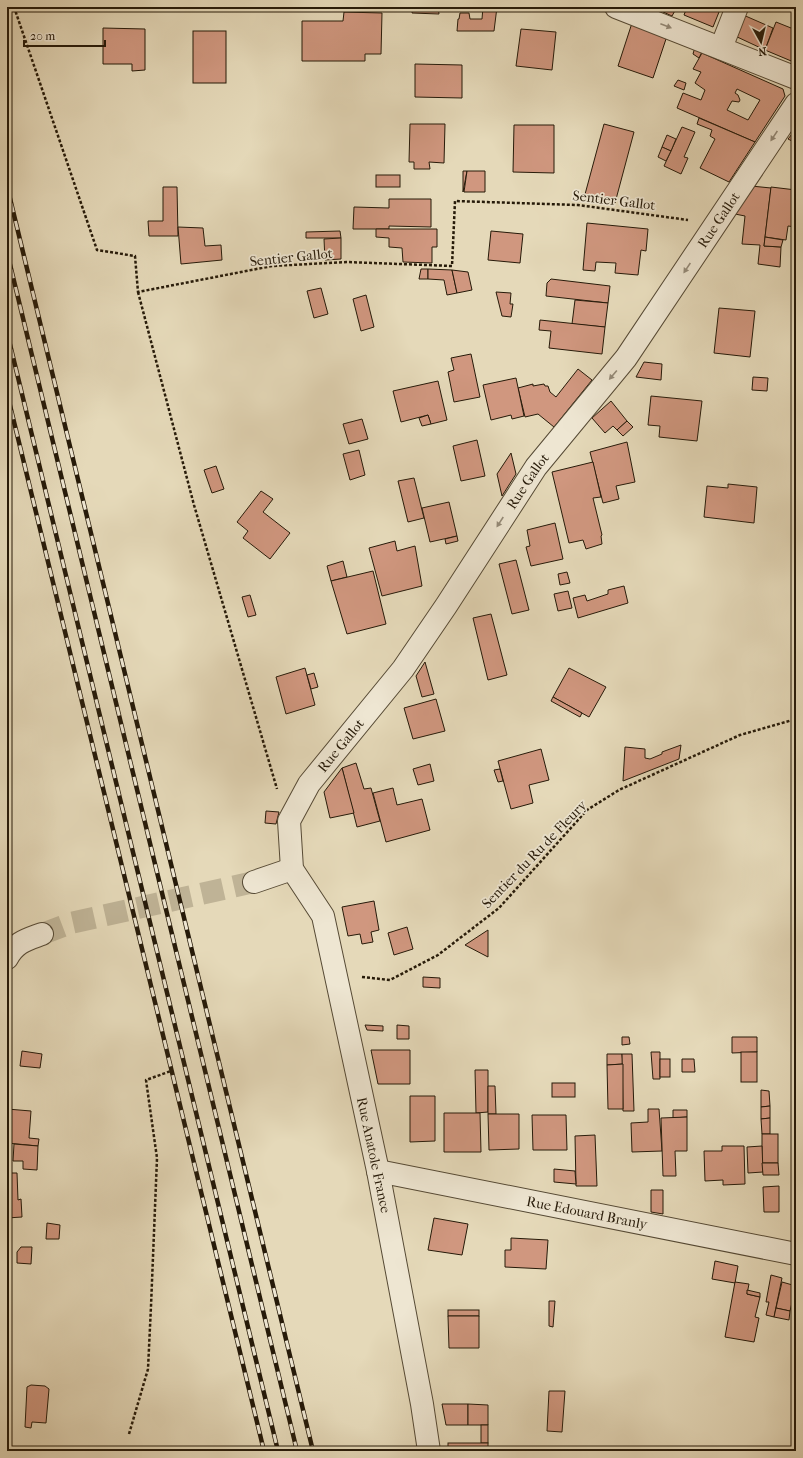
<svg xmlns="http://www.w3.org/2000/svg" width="803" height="1458" font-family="'IM FELL French Canon',serif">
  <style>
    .building { fill: #d0977f; stroke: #261a09; fill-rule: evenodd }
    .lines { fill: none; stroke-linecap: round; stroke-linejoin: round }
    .minor-tunnel { stroke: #bfb396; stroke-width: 22; stroke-dasharray: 22 11; stroke-linecap: butt }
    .minor-casing { stroke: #564a35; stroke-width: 24 }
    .tertiary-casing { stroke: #564a35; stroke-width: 24 }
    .path { stroke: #261a09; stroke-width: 2.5; stroke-dasharray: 3 2; stroke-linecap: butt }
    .minor { stroke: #eee6d2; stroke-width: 22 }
    .tertiary { stroke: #eee6d2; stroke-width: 22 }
    .rail-casing { stroke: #261a09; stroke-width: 4.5 }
    .rail { stroke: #eee6d2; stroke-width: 3; stroke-dasharray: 9; stroke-linecap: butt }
    .oneway { fill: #948a78 }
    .labels { text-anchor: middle; stroke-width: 3.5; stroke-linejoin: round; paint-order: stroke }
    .street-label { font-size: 14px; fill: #261a09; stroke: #eee6d2 }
  </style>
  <rect width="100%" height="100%" fill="#e5d9b9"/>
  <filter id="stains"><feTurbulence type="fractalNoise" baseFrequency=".005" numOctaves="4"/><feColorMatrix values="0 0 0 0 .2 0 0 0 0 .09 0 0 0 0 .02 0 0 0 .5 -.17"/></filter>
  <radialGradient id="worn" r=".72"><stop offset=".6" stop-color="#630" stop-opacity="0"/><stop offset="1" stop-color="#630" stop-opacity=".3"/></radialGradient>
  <g class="building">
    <polygon points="413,7 438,7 439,14 412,13"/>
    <polygon points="483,7 497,7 494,31 457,31 458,19 459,19 460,13 469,13 470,19 482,19"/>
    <polygon points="652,7 677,7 672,16"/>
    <polygon points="687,7 721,7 713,27 684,15"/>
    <polygon points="344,12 382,13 381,54 365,54 365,61 302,61 302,21 343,21"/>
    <polygon points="741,14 773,28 765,50 733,35"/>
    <polygon points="776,22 796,30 796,63 765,50"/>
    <polygon points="632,23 667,36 653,78 618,66"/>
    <polygon points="103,28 145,29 145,70 132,71 132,64 103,64"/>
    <polygon points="521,29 556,32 552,70 516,66"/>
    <rect x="193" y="31" width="33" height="52"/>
    <polygon points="695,47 703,50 699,58 693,54"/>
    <path d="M702,53L783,89L785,96L755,142L677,108L683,93L701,100L705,90L695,83L701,72L693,69ZM737,89L760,100L748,120L727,110L732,101L739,102L740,100L738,95L735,93Z"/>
    <polygon points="415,64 462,65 462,98 415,97"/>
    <polygon points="678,80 686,83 684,90 674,86"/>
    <polygon points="699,118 755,142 729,182 700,168 715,139 710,136 712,130 697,124"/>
    <polygon points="410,124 445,124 444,163 429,162 430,169 414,169 414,162 409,162"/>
    <polygon points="604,124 634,132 615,203 584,198"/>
    <polygon points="514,125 554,125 554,173 513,172"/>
    <polygon points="682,127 695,132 684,157 688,158 681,174 664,166"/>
    <polygon points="796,129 796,143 788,139"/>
    <polygon points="667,135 676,139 671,151 662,147"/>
    <polygon points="662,147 671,151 666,161 658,157"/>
    <polygon points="463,171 467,171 463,192"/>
    <polygon points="467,171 485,171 485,192 464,192"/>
    <rect x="376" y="175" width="24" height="12"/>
    <polygon points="751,186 771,188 764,246 781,247 780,267 758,264 760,245 742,244 745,216 735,214"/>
    <polygon points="163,187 177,187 178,236 149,236 148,221 163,221"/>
    <polygon points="771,187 796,190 796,227 788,226 786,240 765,237"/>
    <polygon points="389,199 431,199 431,227 389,226 389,229 353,229 354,207 389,208"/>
    <polygon points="587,223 648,229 646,251 641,250 638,275 615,273 616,263 596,262 595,271 583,270"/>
    <polygon points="178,227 203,228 205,246 221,245 222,260 181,264"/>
    <polygon points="376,229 437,229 437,247 432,247 432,263 403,262 402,248 389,247 389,238 376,237"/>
    <polygon points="340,231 341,238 306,238 306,232"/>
    <polygon points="491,231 523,234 520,263 488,260"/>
    <polygon points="765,237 783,240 781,247 764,246"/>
    <polygon points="341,238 341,259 325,260 324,239"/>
    <polygon points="421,269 428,269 428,279 419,279"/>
    <polygon points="428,269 452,270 457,293 447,295 444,280 428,279"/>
    <polygon points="452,270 468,272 472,290 457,293"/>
    <polygon points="551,279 610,286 608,303 546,296 547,283"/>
    <polygon points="321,288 328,314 314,318 307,291"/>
    <polygon points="496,292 511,293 510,304 513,304 511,317 502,316"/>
    <polygon points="366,295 374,327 361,331 353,299"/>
    <polygon points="575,300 608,303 605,327 572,324"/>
    <polygon points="719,308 755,311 750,357 714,353"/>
    <polygon points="540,320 605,327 602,354 549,348 551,331 539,330"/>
    <polygon points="471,354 480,397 454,402 448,372 454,370 451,358"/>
    <polygon points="644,362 662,364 661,380 636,377"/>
    <polygon points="578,369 592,380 554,427 538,414 525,417 518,388 533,384 533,386 544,384 545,386 548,386 550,392 556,397"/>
    <polygon points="753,377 768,378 767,391 752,390"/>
    <polygon points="516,378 524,416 512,419 511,415 491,420 483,385"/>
    <polygon points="438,381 447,420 431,424 428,415 401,422 393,391"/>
    <polygon points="651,396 702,401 697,441 659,437 660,426 648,425"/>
    <polygon points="611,401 627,421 617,430 613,426 605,433 592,418"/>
    <polygon points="428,415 431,424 422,426 419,418"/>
    <polygon points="362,419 368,439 349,444 343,424"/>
    <polygon points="627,421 633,427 623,436 617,430"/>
    <polygon points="477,440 485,476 461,481 453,446"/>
    <polygon points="627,442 635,482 616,486 619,499 603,503 590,452"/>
    <polygon points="359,450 365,475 350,480 343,454"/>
    <polygon points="511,453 516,474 502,496 497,474"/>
    <polygon points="593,462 601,497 593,498 602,535 601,536 602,544 586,549 583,540 569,543 552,472"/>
    <polygon points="216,466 224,489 212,493 204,470"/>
    <polygon points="414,478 424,518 408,522 398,481"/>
    <polygon points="728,484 757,487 754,523 704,517 707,486 728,488"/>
    <polygon points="261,491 273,499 263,512 290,533 270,559 243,538 248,531 237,522"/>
    <polygon points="449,502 457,536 430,542 422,508"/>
    <polygon points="555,523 563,559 531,566 526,547 530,546 527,530"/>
    <polygon points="457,536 458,541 446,544 445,539"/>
    <polygon points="395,541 397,551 415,546 422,586 382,596 369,548"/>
    <polygon points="516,560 529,610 512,614 499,564"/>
    <polygon points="343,561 347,577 331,581 327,566"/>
    <polygon points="373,571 386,624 347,634 331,581"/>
    <polygon points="567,572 570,583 560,585 558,574"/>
    <polygon points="624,586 628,603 578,618 573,598 585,595 587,601 608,594 608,590"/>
    <polygon points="568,591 572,608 558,611 554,594"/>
    <polygon points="250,595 256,615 248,617 242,597"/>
    <polygon points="491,614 507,675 488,680 473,618"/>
    <polygon points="425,662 434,694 422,697 416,676"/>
    <polygon points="305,668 315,705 286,714 276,677"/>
    <polygon points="569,668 606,687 589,717 553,697"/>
    <polygon points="314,673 318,687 311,689 307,675"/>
    <polygon points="553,697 582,713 580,717 551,701"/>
    <polygon points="436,699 445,731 413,739 404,708"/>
    <polygon points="681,745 679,759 623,781 625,747 645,749 645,758 650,759 662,754 662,752"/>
    <polygon points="541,749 549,780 529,785 533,803 511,809 498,761"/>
    <polygon points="356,763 364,789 371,788 380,821 357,827 342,768"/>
    <polygon points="430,764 434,781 418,785 413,769"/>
    <polygon points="342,768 354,813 330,818 324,792"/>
    <polygon points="500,769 503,781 498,782 494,770"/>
    <polygon points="393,788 397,805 422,799 430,830 386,842 373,793"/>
    <polygon points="266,811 279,812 276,824 265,823"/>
    <polygon points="374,901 379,930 371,932 373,942 362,944 360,934 348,936 342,907"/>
    <polygon points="407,927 413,949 394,955 388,933"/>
    <polygon points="488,930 488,957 465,945"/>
    <polygon points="423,977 440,978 440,988 423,987"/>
    <polygon points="365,1025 383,1026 383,1031 367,1030"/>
    <polygon points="397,1025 409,1026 409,1039 397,1039"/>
    <polygon points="622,1037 629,1037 630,1044 622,1045"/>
    <polygon points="732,1037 757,1037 757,1052 732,1053"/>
    <polygon points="371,1050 410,1050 410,1084 378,1084"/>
    <polygon points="22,1051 42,1054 40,1068 20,1066"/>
    <polygon points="651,1052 660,1052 660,1079 653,1079"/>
    <rect x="741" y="1052" width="16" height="30"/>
    <polygon points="607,1054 622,1054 623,1064 607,1065"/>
    <polygon points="622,1054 632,1054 634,1111 623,1111"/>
    <rect x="660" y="1059" width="10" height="18"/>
    <polygon points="682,1059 694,1059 695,1072 682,1072"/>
    <polygon points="623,1064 623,1109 608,1109 607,1065"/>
    <polygon points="475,1070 488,1070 488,1112 476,1113"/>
    <rect x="552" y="1083" width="23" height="14"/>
    <polygon points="488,1086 495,1086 496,1114 488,1114"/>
    <polygon points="761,1090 769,1091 770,1106 761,1107"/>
    <polygon points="410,1096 435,1096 435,1141 410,1142"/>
    <polygon points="770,1106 770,1118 761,1119 761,1107"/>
    <polygon points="7,1109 31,1111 29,1138 39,1139 38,1146 7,1143"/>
    <polygon points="648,1109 659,1109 662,1151 632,1152 631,1123 648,1122"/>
    <polygon points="673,1110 687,1110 687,1117 673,1118"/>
    <polygon points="444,1113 480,1113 481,1152 444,1152"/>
    <polygon points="488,1114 519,1114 519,1149 489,1150"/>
    <polygon points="532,1115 566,1115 567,1150 533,1150"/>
    <polygon points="687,1117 687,1151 675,1151 676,1176 663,1176 661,1118"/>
    <polygon points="770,1118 770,1134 762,1134 761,1119"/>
    <rect x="762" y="1134" width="16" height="29"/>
    <polygon points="595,1135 597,1186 576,1186 575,1136"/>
    <polygon points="794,1143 796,1143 796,1174 795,1174"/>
    <polygon points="14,1144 38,1146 37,1170 23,1169 23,1161 13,1161"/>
    <polygon points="722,1146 744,1146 745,1184 723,1185 723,1180 705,1181 704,1151 722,1151"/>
    <polygon points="762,1146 763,1172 748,1173 747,1147"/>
    <polygon points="762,1163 778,1163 779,1175 763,1175"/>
    <polygon points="554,1169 575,1171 576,1184 554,1182"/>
    <polygon points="7,1173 17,1173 18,1200 21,1199 22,1217 7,1218"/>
    <polygon points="779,1186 779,1212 764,1212 763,1187"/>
    <polygon points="651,1190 663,1190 663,1214 651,1212"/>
    <polygon points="434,1218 468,1224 462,1255 428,1250"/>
    <polygon points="47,1223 60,1225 59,1239 46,1239"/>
    <polygon points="511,1238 548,1240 546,1269 505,1267 505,1250 511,1250"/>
    <polygon points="21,1247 32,1247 31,1264 17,1263 17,1252"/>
    <polygon points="715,1261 738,1266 735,1283 712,1279"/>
    <polygon points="771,1275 782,1278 774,1317 766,1315 769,1302 766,1302"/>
    <polygon points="735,1282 749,1284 747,1294 760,1297 755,1317 759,1318 754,1342 725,1337"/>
    <polygon points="782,1282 796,1286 790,1311 776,1308"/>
    <polygon points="747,1290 760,1293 760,1297 747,1294"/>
    <polygon points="549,1301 555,1301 553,1327 549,1326"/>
    <polygon points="776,1308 790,1311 789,1320 774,1317"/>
    <rect x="448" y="1310" width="31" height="6"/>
    <polygon points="448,1316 479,1316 479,1348 449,1348"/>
    <polygon points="31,1385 45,1386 49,1389 46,1423 32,1422 31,1428 25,1427 27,1387"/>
    <polygon points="549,1391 565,1391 562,1432 547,1431"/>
    <polygon points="442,1404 468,1404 468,1425 446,1425"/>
    <polygon points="468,1404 488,1405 488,1425 468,1425"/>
    <rect x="481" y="1425" width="7" height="18"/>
    <rect x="448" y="1443" width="40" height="8"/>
  </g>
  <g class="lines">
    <polyline class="minor-tunnel" points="42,934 71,923 254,882"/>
    <g class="minor-casing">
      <g id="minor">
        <polyline points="721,48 737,7"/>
        <polyline points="254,882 292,869"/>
        <path d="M7,958C16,942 26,940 42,934"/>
        <path id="s1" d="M378,1171L796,1254"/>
        <path id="s2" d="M429,1451L422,1404L378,1171L323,916L292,869L289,821L309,784L403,669L446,606L536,467L626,358L796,104"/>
      </g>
    </g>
    <g class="tertiary-casing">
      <polyline id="tertiary" points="616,7 796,78"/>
    </g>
    <g class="path">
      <polyline points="14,7 97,250 135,256 138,292 272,266 347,262 452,266 455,201 578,205 688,220"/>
      <polyline points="138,292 194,505 277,789"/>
      <polyline points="362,977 390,980 438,955 499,908 587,810 619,790 740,735 796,719"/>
      <polyline points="129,1434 148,1369 151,1306 157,1158 146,1080 171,1071"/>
    </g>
    <use href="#minor" class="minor"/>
    <use href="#tertiary" class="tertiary"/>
    <g class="rail-casing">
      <g id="rail">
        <polyline points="7,186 313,1451"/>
        <polyline points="7,252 297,1451"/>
        <polyline points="7,332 278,1451"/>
        <polyline points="7,393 264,1451"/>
      </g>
    </g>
    <use href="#rail" class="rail"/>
  </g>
  <defs><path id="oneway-solid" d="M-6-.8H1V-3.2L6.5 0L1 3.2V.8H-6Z"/></defs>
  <g class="oneway">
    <use href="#oneway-solid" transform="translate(666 26) rotate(21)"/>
    <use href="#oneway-solid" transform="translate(774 136) rotate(124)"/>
    <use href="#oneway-solid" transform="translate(687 268) rotate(124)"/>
    <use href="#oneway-solid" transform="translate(613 375) rotate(130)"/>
    <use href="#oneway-solid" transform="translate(500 522) rotate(123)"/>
  </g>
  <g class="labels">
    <g class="street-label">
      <text transform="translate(614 200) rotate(7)" y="5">Sentier Gallot</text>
      <text dy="5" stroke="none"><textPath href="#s2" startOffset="1390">Rue Gallot</textPath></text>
      <text transform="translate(291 257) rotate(-6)" y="5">Sentier Gallot</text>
      <text dy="5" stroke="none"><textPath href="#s2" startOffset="1066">Rue Gallot</textPath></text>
      <text dy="5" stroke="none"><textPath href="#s2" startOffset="742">Rue Gallot</textPath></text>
      <text transform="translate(534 854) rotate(-46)" y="5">Sentier du Ru de Fleury</text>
      <text transform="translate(374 1155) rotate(78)" y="5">Rue Anatole France</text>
      <text dy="5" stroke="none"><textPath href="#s1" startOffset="213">Rue Edouard Branly</textPath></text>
    </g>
  </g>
  <rect width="803" height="1458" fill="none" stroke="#e5d9b9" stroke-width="24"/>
  <rect x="8" y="8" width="787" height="1442" fill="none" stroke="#261a09" stroke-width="2"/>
  <rect x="12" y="12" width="779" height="1434" fill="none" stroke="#261a09"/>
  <g transform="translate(761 42) rotate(172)" stroke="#eee6d2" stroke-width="3" paint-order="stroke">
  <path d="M0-3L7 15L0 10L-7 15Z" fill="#261a09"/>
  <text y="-6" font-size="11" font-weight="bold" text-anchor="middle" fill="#261a09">N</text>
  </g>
  <path d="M24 40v6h81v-6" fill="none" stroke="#261a09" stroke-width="2"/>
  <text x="30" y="40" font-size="12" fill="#261a09" stroke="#eee6d2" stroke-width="3" paint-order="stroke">20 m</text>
  <rect width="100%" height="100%" filter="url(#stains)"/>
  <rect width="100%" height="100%" fill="url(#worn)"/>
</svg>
